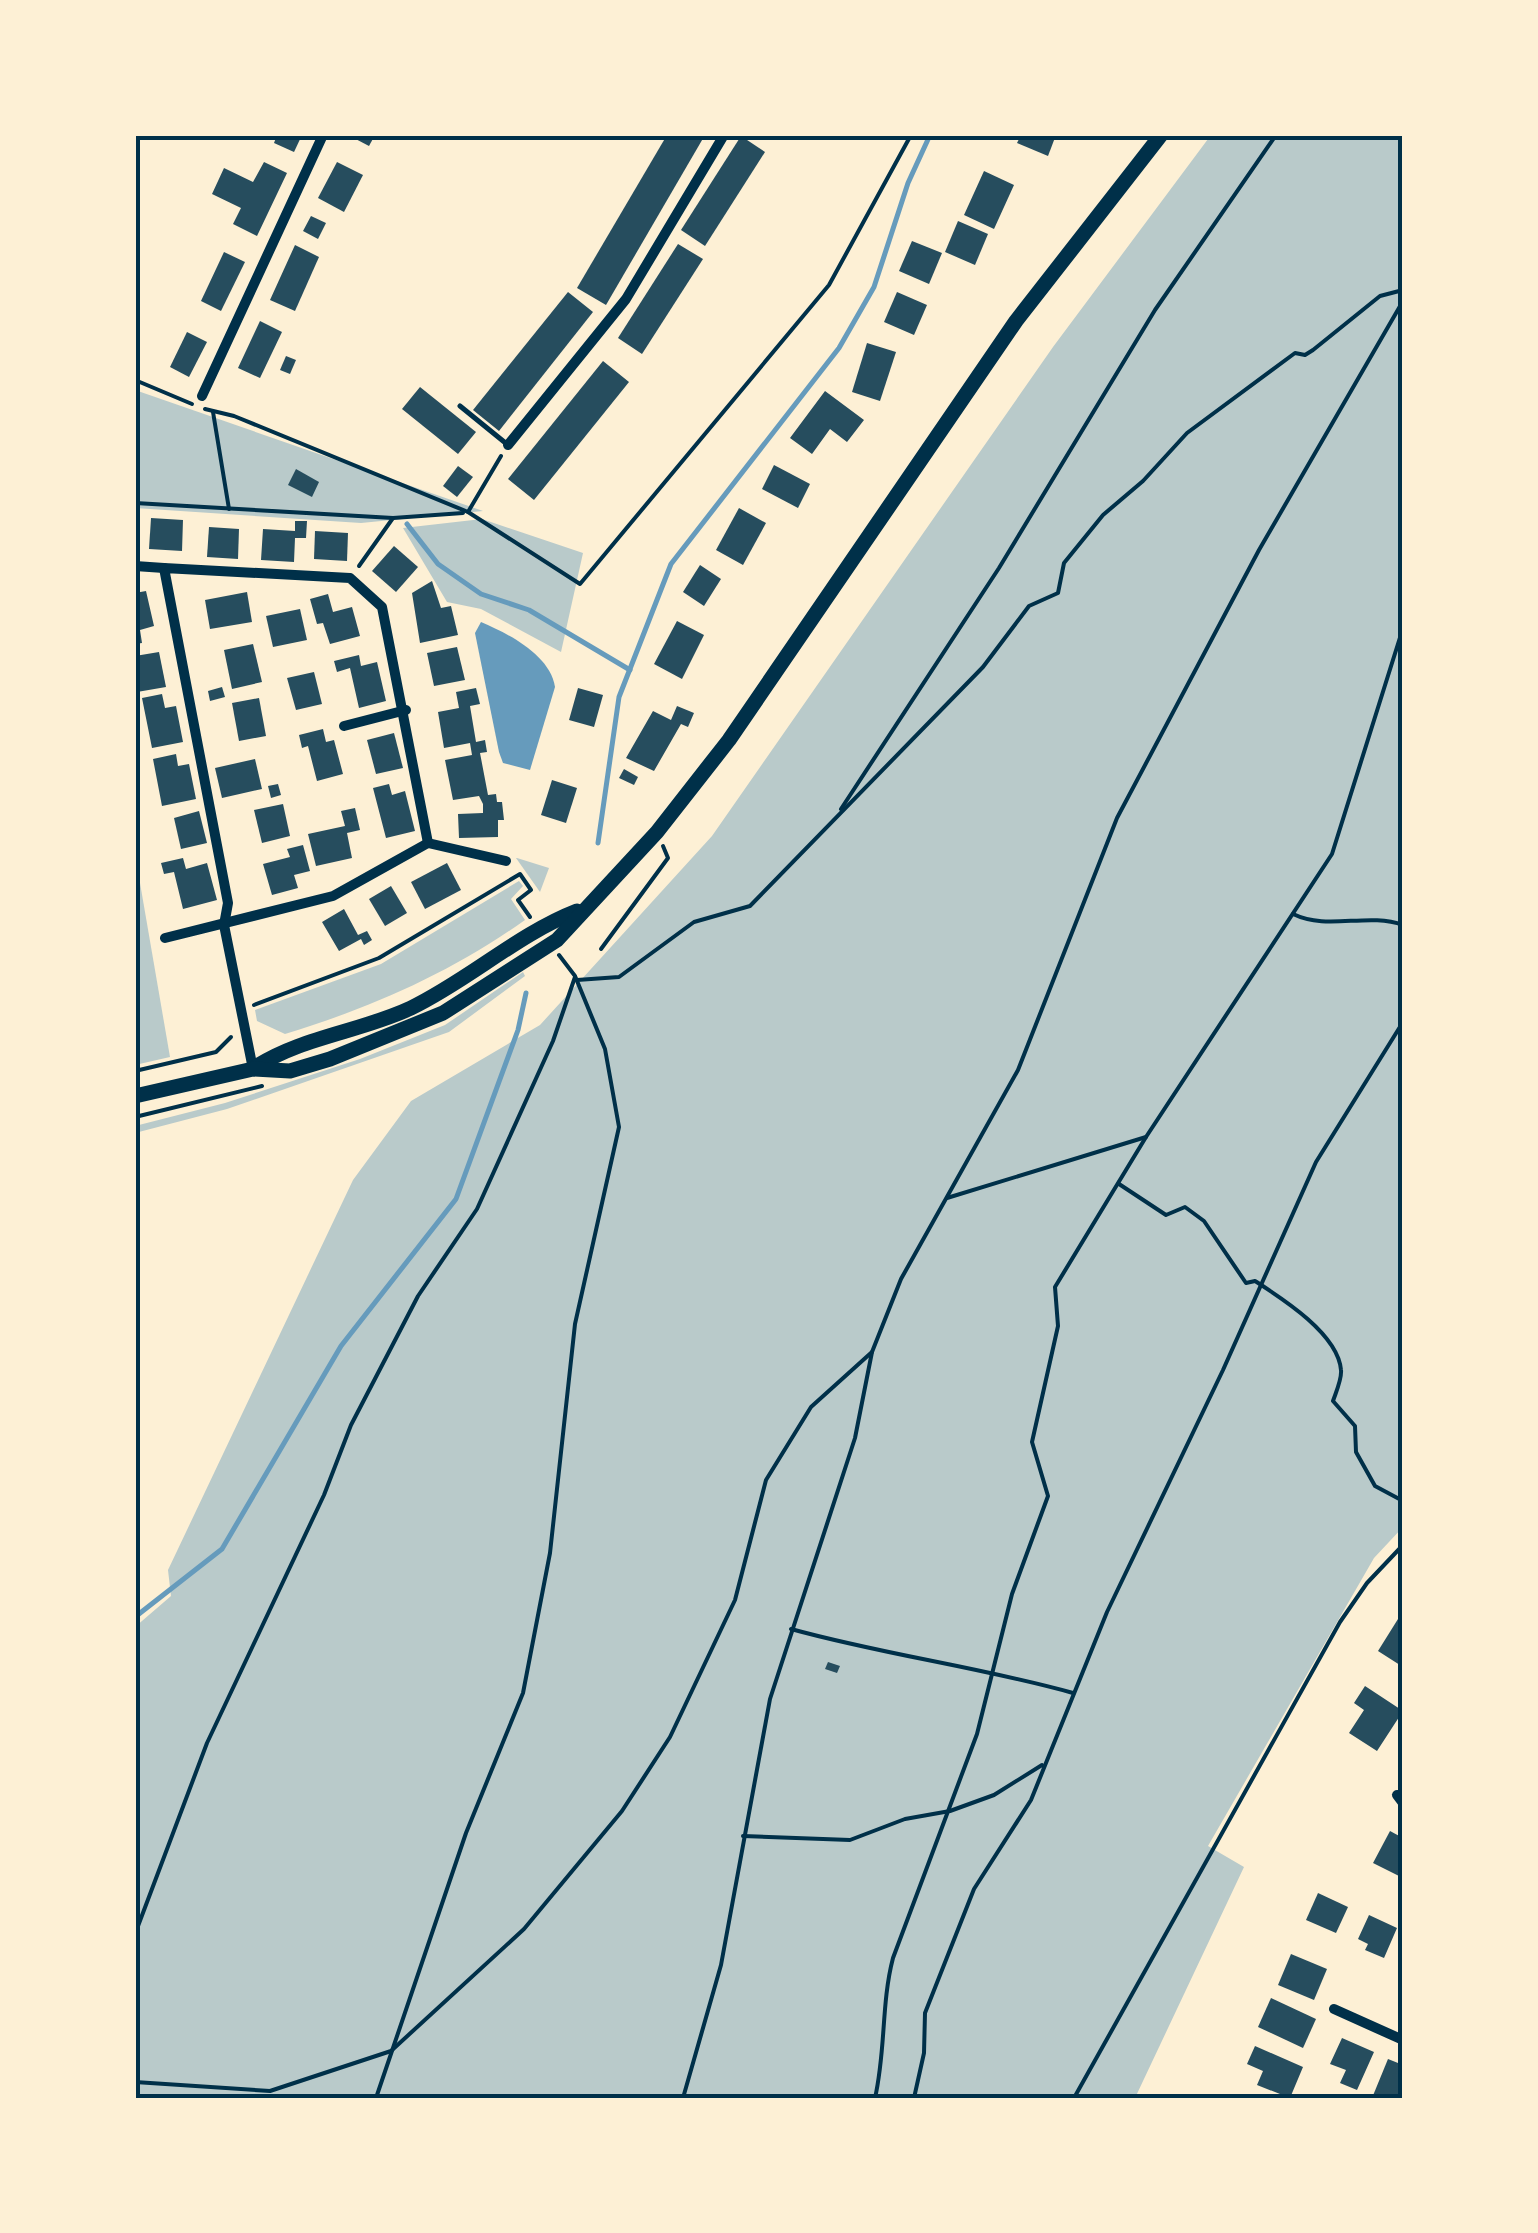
<svg xmlns="http://www.w3.org/2000/svg" width="1538" height="2233" font-family="'Titillium Web',sans-serif">
  <style>
    .green { fill: #b9caca }
    .water { fill: #669bbc }
    .lines { fill: none; stroke-linecap: round; stroke-linejoin: round }
    .stream { stroke: #669bbc; stroke-width: 5 }
    .building { fill: #264d5e }
    .path { stroke: #003049; stroke-width: 4 }
    .service { stroke: #003049; stroke-width: 5 }
    .minor { stroke: #003049; stroke-width: 10 }
    .secondary { stroke: #003049; stroke-width: 15 }
    .neatline { fill: none; stroke: #003049; stroke-width: 4 }
  </style>
  <rect width="100%" height="100%" fill="#fdf0d5"/>
  <g class="green">
    <polygon points="1211,135 1403,135 1403,1527 1374,1558 1208,1846 1244,1867 1135,2098 135,2098 135,1627 171,1596 168,1570 353,1180 411,1101 540,1025 712,836 1053,347"/>
    <polygon points="135,390 483,511 361,523 135,508"/>
    <polygon points="482,519 583,553 561,652 481,609 447,602 403,528"/>
    <polygon points="135,854 170,1057 135,1065"/>
    <polygon points="517,858 549,868 540,892 516,858"/>
    <path d="M519,881L523,886L511,899L525,920C450,973 373,1007 285,1034L257,1021L255,1010L381,964Z"/>
    <polygon points="523,972 525,976 449,1032 227,1109 135,1133 135,1126 225,1103 360,1059 445,1025"/>
  </g>
  <path class="water" d="M481,622C509,634 550,655 555,687L530,770L503,763L499,752L475,633Z"/>
  <g class="lines">
    <g class="stream">
      <polyline points="407,524 438,564 481,594 529,610 630,670"/>
      <polyline points="598,843 619,697 671,564 839,348 874,287 908,183 930,135"/>
      <polyline points="135,1617 222,1549 341,1346 456,1199 518,1030 526,993"/>
    </g>
  </g>
  <g class="building">
    <polygon points="277,135 302,135 294,152 274,143"/>
    <polygon points="348,135 375,135 369,146"/>
    <polygon points="667,135 705,135 606,305 577,288"/>
    <polygon points="1021,135 1056,135 1048,156 1017,143"/>
    <polygon points="741,136 765,152 705,246 681,230"/>
    <polygon points="264,162 287,173 257,236 233,224 241,208 212,194 224,168 253,182"/>
    <polygon points="337,162 363,175 344,212 318,198"/>
    <polygon points="984,171 1014,185 994,229 964,215"/>
    <polygon points="311,216 326,223 318,239 303,231"/>
    <polygon points="958,221 988,234 975,265 945,252"/>
    <polygon points="912,241 942,253 929,284 899,271"/>
    <polygon points="678,244 703,259 642,354 618,338"/>
    <polygon points="295,245 319,257 295,311 270,300"/>
    <polygon points="224,252 245,262 221,311 201,301"/>
    <polygon points="568,292 593,312 499,431 473,410"/>
    <polygon points="897,292 927,305 914,335 884,322"/>
    <polygon points="260,321 282,332 260,378 238,368"/>
    <polygon points="187,332 207,342 189,377 170,367"/>
    <polygon points="867,343 896,352 880,401 852,392"/>
    <polygon points="286,356 296,360 290,374 280,370"/>
    <polygon points="603,361 629,382 534,500 508,479"/>
    <polygon points="420,387 476,432 458,454 402,409"/>
    <polygon points="825,391 864,420 847,442 830,429 812,454 790,438"/>
    <polygon points="774,465 810,484 798,508 762,489"/>
    <polygon points="458,466 473,477 457,497 443,486"/>
    <polygon points="296,469 319,482 312,497 288,485"/>
    <polygon points="739,508 766,523 743,565 716,550"/>
    <polygon points="151,518 183,520 182,551 149,549"/>
    <polygon points="295,521 307,521 306,538 295,538 294,562 261,560 263,529 295,531"/>
    <polygon points="209,527 239,529 238,559 207,557"/>
    <polygon points="315,531 348,533 347,561 314,559"/>
    <polygon points="394,546 418,567 396,592 372,571"/>
    <polygon points="700,565 721,579 704,606 683,592"/>
    <polygon points="432,581 441,608 451,606 458,635 420,643 412,593"/>
    <polygon points="146,591 154,626 140,630 142,643 135,644 135,593"/>
    <polygon points="247,592 252,622 210,629 205,600"/>
    <polygon points="328,594 333,612 352,607 360,636 330,644 323,623 317,624 310,599"/>
    <polygon points="300,609 307,640 273,647 266,616"/>
    <polygon points="677,621 704,635 682,679 654,664"/>
    <polygon points="253,644 262,682 232,689 224,650"/>
    <polygon points="457,647 465,680 434,686 427,653"/>
    <polygon points="159,652 166,687 137,692 135,656"/>
    <polygon points="359,655 361,666 377,662 386,701 359,708 350,668 337,672 334,661"/>
    <polygon points="314,672 322,704 296,710 287,678"/>
    <polygon points="222,687 225,697 210,701 208,691"/>
    <polygon points="476,688 480,704 470,706 476,742 485,740 487,752 480,753 488,795 496,794 497,802 502,802 504,820 498,820 498,837 459,838 458,814 483,813 483,804 479,796 453,800 445,760 472,755 470,743 444,748 438,712 459,708 456,692"/>
    <polygon points="578,688 603,695 594,727 569,720"/>
    <polygon points="162,694 165,708 176,706 183,742 152,748 142,698"/>
    <polygon points="259,698 266,736 239,741 232,703"/>
    <polygon points="677,706 694,713 688,727 681,724 654,771 626,758 653,711 671,720"/>
    <polygon points="323,729 326,742 334,740 343,774 317,781 308,746 302,748 299,735"/>
    <polygon points="394,733 403,768 376,774 367,740"/>
    <polygon points="176,754 178,766 189,764 196,799 162,806 153,759"/>
    <polygon points="255,759 262,789 222,798 215,768"/>
    <polygon points="624,769 638,777 634,785 619,778"/>
    <polygon points="552,780 577,788 566,823 541,815"/>
    <polygon points="278,784 281,795 271,798 268,786"/>
    <polygon points="389,784 392,795 405,791 415,831 386,838 373,788"/>
    <polygon points="283,804 290,836 262,843 254,810"/>
    <polygon points="355,808 360,830 347,833 352,858 316,866 308,834 345,826 341,811"/>
    <polygon points="199,811 207,843 181,849 174,818"/>
    <polygon points="303,845 310,871 294,875 298,888 272,895 263,864 290,857 287,849"/>
    <polygon points="183,858 186,869 207,863 217,900 183,909 174,872 164,874 161,863"/>
    <polygon points="447,863 461,890 425,909 411,882"/>
    <polygon points="391,886 407,913 385,926 369,899"/>
    <polygon points="344,909 358,935 367,931 372,940 364,945 361,939 339,951 322,922"/>
    <polygon points="1403,1611 1403,1667 1378,1651"/>
    <polygon points="828,1662 840,1666 837,1673 825,1669"/>
    <polygon points="1365,1686 1403,1711 1377,1751 1349,1733 1364,1710 1354,1703"/>
    <polygon points="1390,1831 1403,1838 1403,1878 1373,1863"/>
    <polygon points="1318,1893 1348,1907 1336,1933 1306,1920"/>
    <polygon points="1369,1915 1397,1928 1384,1958 1365,1950 1368,1944 1358,1939"/>
    <polygon points="1291,1954 1327,1969 1314,2000 1278,1985"/>
    <polygon points="1271,1998 1316,2019 1303,2048 1258,2027"/>
    <polygon points="1342,2038 1374,2052 1357,2090 1340,2083 1346,2070 1330,2064"/>
    <polygon points="1255,2046 1303,2067 1290,2098 1257,2085 1263,2071 1247,2064"/>
    <polygon points="1388,2059 1403,2065 1403,2098 1372,2098"/>
  </g>
  <g class="lines">
    <g class="path">
      <polyline points="135,380 192,404"/>
      <polyline points="205,409 234,416 468,512 580,584 829,285 911,135"/>
      <polyline points="213,412 229,509"/>
      <polyline points="135,503 393,518 463,513"/>
      <polyline points="468,512 501,456"/>
      <polyline points="359,566 393,518"/>
      <polyline points="841,809 999,568 1155,310 1276,135"/>
      <path d="M1293,914C1328,931 1367,912 1403,925"/>
      <polyline points="601,949 668,858 663,846"/>
      <polyline points="577,980 619,977 694,922 750,906 983,667 1029,606 1058,593 1064,563 1103,515 1143,481 1187,433 1295,353 1305,355 1313,350 1380,296 1403,290"/>
      <polyline points="254,1005 379,958 520,874 531,890 518,900 530,917"/>
      <polyline points="135,1071 216,1052 231,1037"/>
      <polyline points="135,1117 262,1086"/>
      <path d="M1119,1184L1166,1215L1185,1207L1204,1221L1246,1283L1255,1281C1283,1299 1338,1334 1341,1370C1342,1379 1336,1392 1333,1401L1355,1426L1356,1452L1375,1486L1403,1501"/>
      <polyline points="947,1198 1146,1137 1332,854 1403,628"/>
      <path d="M791,1629C885,1655 980,1667 1073,1693"/>
      <polyline points="743,1836 850,1840 905,1819 950,1811 994,1795 1042,1765"/>
      <polyline points="135,1934 207,1743 324,1495 351,1425 418,1296 477,1209 553,1041 575,977"/>
      <polyline points="135,2082 270,2091 391,2051 524,1929 622,1811 670,1737 735,1600 766,1480 811,1407 872,1352"/>
      <polyline points="376,2098 466,1833 523,1693 550,1553 575,1324 619,1127 605,1049 575,976 559,955"/>
      <polyline points="683,2098 721,1965 770,1699 855,1438 872,1352 901,1279 1018,1070 1117,818 1259,550 1403,301"/>
      <path d="M875,2098C886,2050 881,2004 893,1958L977,1734L1012,1594L1048,1496L1032,1442L1058,1326L1055,1287L1146,1137"/>
      <polyline points="914,2098 924,2053 925,2013 974,1889 1031,1800 1107,1612 1223,1370 1316,1162 1403,1022"/>
      <polyline points="1074,2098 1340,1622 1367,1583 1403,1545"/>
    </g>
    <polyline class="service" points="460,406 508,445"/>
    <g class="minor">
      <polyline points="202,396 323,135"/>
      <polyline points="508,445 626,299 724,135"/>
      <polyline points="135,566 164,568"/>
      <polyline points="344,726 406,710"/>
      <polyline points="165,938 333,896 428,843"/>
      <polyline points="253,1069 224,925 228,903 164,568 350,578 382,607 428,843 506,861"/>
      <polyline points="1397,1795 1403,1803"/>
      <polyline points="1334,2009 1403,2040"/>
    </g>
    <g class="secondary">
      <path d="M254,1068C301,1037 360,1032 411,1008C469,980 518,934 577,911"/>
      <polyline points="135,1096 253,1069 290,1071 330,1059 443,1013 557,940 657,832 729,740 1016,321 1161,135"/>
    </g>
  </g>
  <rect width="1538" height="2233" fill="none" stroke="#fdf0d5" stroke-width="275"/>
  <rect x="138" y="138" width="1262" height="1958" class="neatline"/>
</svg>
